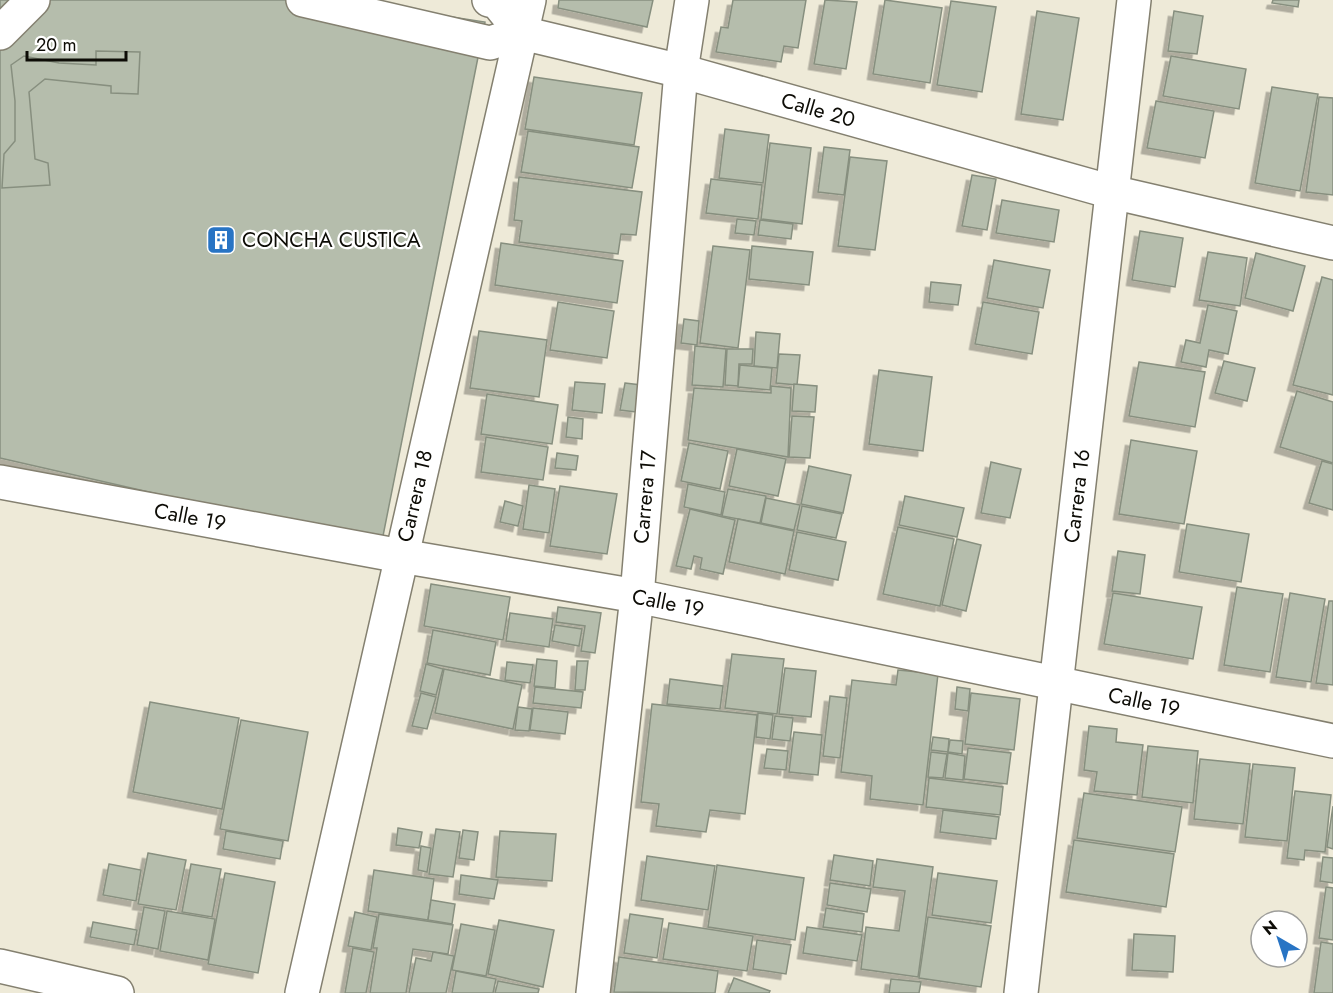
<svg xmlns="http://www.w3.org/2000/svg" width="1333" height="993" font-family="Jost,sans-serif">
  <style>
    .building { fill: #b5bdac; stroke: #878f7f; stroke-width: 1.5; filter: url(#shadow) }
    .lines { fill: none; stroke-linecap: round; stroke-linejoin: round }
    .street-casing { stroke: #848070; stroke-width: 36 }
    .secondary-casing { stroke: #848070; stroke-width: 36 }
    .street { stroke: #fff; stroke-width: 33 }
    .secondary { stroke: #fff; stroke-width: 33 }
    .labels { text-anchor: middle; stroke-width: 4.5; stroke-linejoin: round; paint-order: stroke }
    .street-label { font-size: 21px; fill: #0d0c06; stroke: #fff }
    .poi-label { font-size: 21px; fill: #0d0c06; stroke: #fff; text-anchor: start }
  </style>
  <defs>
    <filter id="shadow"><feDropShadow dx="-5.5" dy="5.5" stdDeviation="0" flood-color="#0004"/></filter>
  </defs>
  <rect width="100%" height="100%" fill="#eeead8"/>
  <g class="building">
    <polygon points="0,0 342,0 485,22 383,536 372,543 0,458"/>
    <polygon points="559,0 653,0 647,27 558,8"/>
    <polygon points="733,0 806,0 798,48 784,46 781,62 716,52 721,27 728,28"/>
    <polygon points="825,0 857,2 846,69 814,64"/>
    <polygon points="885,0 942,8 930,83 873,74"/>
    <polygon points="1273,0 1299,0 1298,7 1272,3"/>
    <polygon points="951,1 996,7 982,92 937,85"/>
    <polygon points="1037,11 1079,18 1063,120 1021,114"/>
    <polygon points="1174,11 1203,16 1197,54 1168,51"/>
    <polygon points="96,51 140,52 138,94 111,93 111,86 45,79 29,92 35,159 48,163 50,185 2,188 4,154 15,141 15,101 11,65 24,56 59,63 96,65"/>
    <polygon points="1171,56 1246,69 1239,109 1163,96"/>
    <polygon points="534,77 642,93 634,145 525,129"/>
    <polygon points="1272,87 1318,94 1300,191 1255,183"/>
    <polygon points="1319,97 1333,98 1333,195 1306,192"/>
    <polygon points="1156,101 1214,111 1205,158 1147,148"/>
    <polygon points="725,129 769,135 763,183 719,178"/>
    <polygon points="528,131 639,147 632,188 521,172"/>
    <polygon points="770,143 811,148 802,224 761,219"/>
    <polygon points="824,147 850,150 844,195 818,192"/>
    <polygon points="850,157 887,161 875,250 838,246"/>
    <polygon points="972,175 996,179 987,230 962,226"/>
    <polygon points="519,177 642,192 636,235 621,234 618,254 519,242 522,221 514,220"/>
    <polygon points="711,179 762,185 758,219 706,213"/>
    <polygon points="1002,200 1059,210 1054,242 996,233"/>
    <polygon points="737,219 756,221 754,235 735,233"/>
    <polygon points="760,220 793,224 791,239 758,235"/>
    <polygon points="1140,231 1183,238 1175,287 1132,280"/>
    <polygon points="501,243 623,261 617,303 495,285"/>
    <polygon points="713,246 750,250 738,348 700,343"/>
    <polygon points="752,246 813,252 809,285 749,279"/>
    <polygon points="1208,252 1247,258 1240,306 1199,300"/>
    <polygon points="1256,253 1305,266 1293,311 1245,298"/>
    <polygon points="994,260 1050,270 1043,308 987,298"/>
    <polygon points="1322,277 1333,280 1333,395 1293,385"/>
    <polygon points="931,282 961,285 958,305 929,302"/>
    <polygon points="558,302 614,311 607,358 550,350"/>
    <polygon points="983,302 1039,312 1032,354 975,344"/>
    <polygon points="1208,305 1237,311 1228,354 1209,350 1206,367 1181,362 1186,340 1200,343"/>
    <polygon points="684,319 699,321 697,345 681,343"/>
    <polygon points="479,331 547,340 539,397 470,388"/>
    <polygon points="756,332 780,334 777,368 754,366"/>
    <polygon points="695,346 726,349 723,387 692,385"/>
    <polygon points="727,349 753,349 752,364 739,364 738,386 725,385"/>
    <polygon points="779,354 800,355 797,385 776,383"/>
    <polygon points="1224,361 1255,368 1247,401 1215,393"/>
    <polygon points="1139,362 1205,372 1195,427 1129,416"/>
    <polygon points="740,365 772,368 770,390 738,387"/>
    <polygon points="879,370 932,377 923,451 869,444"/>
    <polygon points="575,382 605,384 602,413 572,410"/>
    <polygon points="625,383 641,385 636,412 620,410"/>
    <polygon points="794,384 817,386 815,412 792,411"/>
    <polygon points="771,386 791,388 788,457 688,440 694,388 771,393"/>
    <polygon points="1297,391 1333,402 1333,463 1280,447"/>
    <polygon points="487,394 558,405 552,444 481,434"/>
    <polygon points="792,416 814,417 810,458 789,457"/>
    <polygon points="568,417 583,419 582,439 566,437"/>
    <polygon points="486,437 548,447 543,480 481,472"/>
    <polygon points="1131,440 1197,451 1184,524 1119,514"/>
    <polygon points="689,443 728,451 720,489 681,481"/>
    <polygon points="737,449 786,459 778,496 729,486"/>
    <polygon points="557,453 578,456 576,470 555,468"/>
    <polygon points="1322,461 1333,464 1333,510 1309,503"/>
    <polygon points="991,462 1021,469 1010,518 981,513"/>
    <polygon points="809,466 851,475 843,513 801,504"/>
    <polygon points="688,484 725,492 721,515 684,507"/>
    <polygon points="529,485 555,489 549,533 523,529"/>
    <polygon points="560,486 617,494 607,554 550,546"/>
    <polygon points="728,489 766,496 760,523 722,516"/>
    <polygon points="905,496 964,508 957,537 899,525"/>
    <polygon points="766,498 800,505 794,530 761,523"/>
    <polygon points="505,501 523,506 518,526 500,522"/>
    <polygon points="802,506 842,514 836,538 797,530"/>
    <polygon points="690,509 735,520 723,574 700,569 702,558 694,556 691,569 676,566"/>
    <polygon points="738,519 794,531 785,574 729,562"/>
    <polygon points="1187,524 1249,534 1241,582 1179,572"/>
    <polygon points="898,527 954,539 940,606 883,594"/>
    <polygon points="797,532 846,542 838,580 789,570"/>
    <polygon points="957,539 981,545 966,611 942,605"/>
    <polygon points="1118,551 1145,555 1140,594 1112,591"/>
    <polygon points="431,584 510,597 503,640 424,626"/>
    <polygon points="1237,587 1283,594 1270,672 1224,665"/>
    <polygon points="1113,593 1202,607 1193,659 1104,644"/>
    <polygon points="1290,593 1325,599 1311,682 1276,677"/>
    <polygon points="1329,601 1333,601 1333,685 1316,683"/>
    <polygon points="558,607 601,613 595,653 581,651 585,626 556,622"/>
    <polygon points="510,613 553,619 549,647 506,641"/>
    <polygon points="555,625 582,629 579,646 552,641"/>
    <polygon points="433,630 496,642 490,675 427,663"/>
    <polygon points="732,654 784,659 777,714 725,708"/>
    <polygon points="537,659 557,661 555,688 534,686"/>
    <polygon points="577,661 588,661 585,690 575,690"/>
    <polygon points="507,662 533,665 530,683 505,680"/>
    <polygon points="426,664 443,669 436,695 420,691"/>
    <polygon points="785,668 816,671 811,717 779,714"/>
    <polygon points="444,669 522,685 513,729 435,713"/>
    <polygon points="898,670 938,674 923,805 870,799 872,776 841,772 852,680 896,685"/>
    <polygon points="670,679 723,686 720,709 667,704"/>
    <polygon points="535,687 583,692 581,708 533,703"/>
    <polygon points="957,687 970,689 968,711 955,709"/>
    <polygon points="421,693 436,697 427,729 412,726"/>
    <polygon points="971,693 1020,699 1014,750 965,744"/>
    <polygon points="830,696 847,698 840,758 823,756"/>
    <polygon points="150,702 239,718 222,809 133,792"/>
    <polygon points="652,704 757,715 745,814 710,810 706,832 656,826 659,804 641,802"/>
    <polygon points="518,707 532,709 529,731 515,730"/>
    <polygon points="533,708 568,712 565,734 530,730"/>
    <polygon points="758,713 773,715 770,739 756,737"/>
    <polygon points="775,716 793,718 790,741 772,739"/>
    <polygon points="241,720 308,732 288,841 220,829"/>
    <polygon points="1089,726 1117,729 1116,742 1143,745 1137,795 1094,791 1097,772 1084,770"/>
    <polygon points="794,732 822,735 818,775 789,772"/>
    <polygon points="933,737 949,739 948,752 931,750"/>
    <polygon points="950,740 963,741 962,754 948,752"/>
    <polygon points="1148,746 1198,751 1193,803 1142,797"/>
    <polygon points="968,748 1011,753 1007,784 964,779"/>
    <polygon points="767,749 788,751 786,770 764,768"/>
    <polygon points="931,752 947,754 943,778 928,777"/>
    <polygon points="948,753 965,756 963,780 945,778"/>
    <polygon points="1200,759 1250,764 1243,824 1194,819"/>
    <polygon points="1253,764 1295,768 1287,841 1245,837"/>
    <polygon points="929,778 1003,787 1000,815 926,807"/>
    <polygon points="1295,791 1331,795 1325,852 1305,850 1304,860 1287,858"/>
    <polygon points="1084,793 1182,807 1175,852 1077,838"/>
    <polygon points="1333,806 1333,849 1327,847"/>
    <polygon points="943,810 999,817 996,839 940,832"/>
    <polygon points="398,828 422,832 419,848 396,845"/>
    <polygon points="436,829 460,832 453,877 429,874"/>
    <polygon points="463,830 478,832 474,860 459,858"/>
    <polygon points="226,831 283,841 280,859 223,849"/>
    <polygon points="500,831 556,834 552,881 496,877"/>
    <polygon points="1074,840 1174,854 1166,907 1066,892"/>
    <polygon points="421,846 431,848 427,872 418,870"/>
    <polygon points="148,853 186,860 176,910 138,904"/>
    <polygon points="834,855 873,861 870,886 830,880"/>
    <polygon points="647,856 715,866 708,910 641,900"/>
    <polygon points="1323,857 1333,858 1333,883 1320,881"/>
    <polygon points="877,859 933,867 918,977 861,969 866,927 899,931 905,891 873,887"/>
    <polygon points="109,864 141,870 136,901 103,895"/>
    <polygon points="191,864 221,869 212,917 182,912"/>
    <polygon points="717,865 804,878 795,940 708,927"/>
    <polygon points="374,870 434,879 428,920 368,911"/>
    <polygon points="225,873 275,882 258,973 208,964"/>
    <polygon points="938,873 997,881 991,923 932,915"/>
    <polygon points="461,875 498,880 494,899 459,894"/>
    <polygon points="830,883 871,889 867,912 827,905"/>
    <polygon points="1326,887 1333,888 1333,940 1319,938"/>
    <polygon points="431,900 455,904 452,924 428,920"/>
    <polygon points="144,907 165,911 158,949 137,945"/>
    <polygon points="826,908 864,914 862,932 823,927"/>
    <polygon points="167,911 215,919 208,960 160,951"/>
    <polygon points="355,912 377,917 371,950 348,946"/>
    <polygon points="379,914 453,925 448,954 413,949 406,993 370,993 377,948 373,948"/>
    <polygon points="630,914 663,919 657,958 624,953"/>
    <polygon points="928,917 991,926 981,987 919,978"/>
    <polygon points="499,920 554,930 543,987 488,974"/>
    <polygon points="93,922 137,930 134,945 90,937"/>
    <polygon points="669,923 753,936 747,971 663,959"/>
    <polygon points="461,924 495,930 486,976 452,970"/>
    <polygon points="807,927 862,935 857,961 803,953"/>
    <polygon points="1134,934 1175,936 1173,972 1132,970"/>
    <polygon points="757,940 791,945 786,974 753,969"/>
    <polygon points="1321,942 1333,944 1333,993 1314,993"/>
    <polygon points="353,948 374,952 366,993 345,993"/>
    <polygon points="433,952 454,956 446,993 409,993 416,958 431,961"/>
    <polygon points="619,957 718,971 715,993 614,992"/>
    <polygon points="456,971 496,979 493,993 452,993"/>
    <polygon points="734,978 770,991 769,993 728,993"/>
    <polygon points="891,979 921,982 919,993 889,993"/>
    <polygon points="498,981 539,989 538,993 495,993"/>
  </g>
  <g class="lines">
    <g class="street-casing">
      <g id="street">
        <polyline points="303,0 490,43 522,33 681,71 1112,192 1333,243"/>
        <polyline points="489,0 497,2 522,33"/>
        <polyline points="0,33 33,0"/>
        <polyline points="0,482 401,556 637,596 1333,741"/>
        <polyline points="0,966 117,993"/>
        <polyline points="1021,993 1134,0"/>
      </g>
    </g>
    <g class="secondary-casing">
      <g id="secondary">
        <polyline points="302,993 529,0"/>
        <polyline points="593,993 637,596 681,71 692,0"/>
      </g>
    </g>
    <use href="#street" class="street"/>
    <use href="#secondary" class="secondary"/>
  </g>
  <defs>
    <g id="building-square" transform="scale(1.5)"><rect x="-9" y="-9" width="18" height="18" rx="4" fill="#2874c4" stroke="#fff"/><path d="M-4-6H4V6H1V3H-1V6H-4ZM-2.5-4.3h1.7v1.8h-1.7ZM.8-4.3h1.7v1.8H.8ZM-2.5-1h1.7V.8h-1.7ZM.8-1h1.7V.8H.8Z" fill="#fff"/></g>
  </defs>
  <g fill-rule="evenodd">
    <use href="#building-square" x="221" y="240"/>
  </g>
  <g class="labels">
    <g class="street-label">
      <text transform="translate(818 110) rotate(16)" y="7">Calle 20</text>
      <text transform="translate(415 496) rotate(-77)" y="7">Carrera 18</text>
      <text transform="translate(1077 496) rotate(-83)" y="7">Carrera 16</text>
      <text transform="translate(645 497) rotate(-85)" y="7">Carrera 17</text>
      <text transform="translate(190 517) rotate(11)" y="7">Calle 19</text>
      <text transform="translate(668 603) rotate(11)" y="7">Calle 19</text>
      <text transform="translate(1144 702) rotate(12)" y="7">Calle 19</text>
    </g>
    <g class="poi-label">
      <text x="242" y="247">CONCHA CUSTICA</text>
    </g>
  </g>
  <g transform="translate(1279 939) rotate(321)"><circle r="28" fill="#ffffff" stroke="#9e9e9b" stroke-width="1.5"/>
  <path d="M0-4.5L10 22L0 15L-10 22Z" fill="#2874c4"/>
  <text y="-9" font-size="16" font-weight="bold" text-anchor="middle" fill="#0d0c06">N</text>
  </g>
  <path d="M27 51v9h99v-9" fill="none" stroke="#0d0c06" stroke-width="3"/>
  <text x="36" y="51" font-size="18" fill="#0d0c06" stroke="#ffffff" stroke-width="4.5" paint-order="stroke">20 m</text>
</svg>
